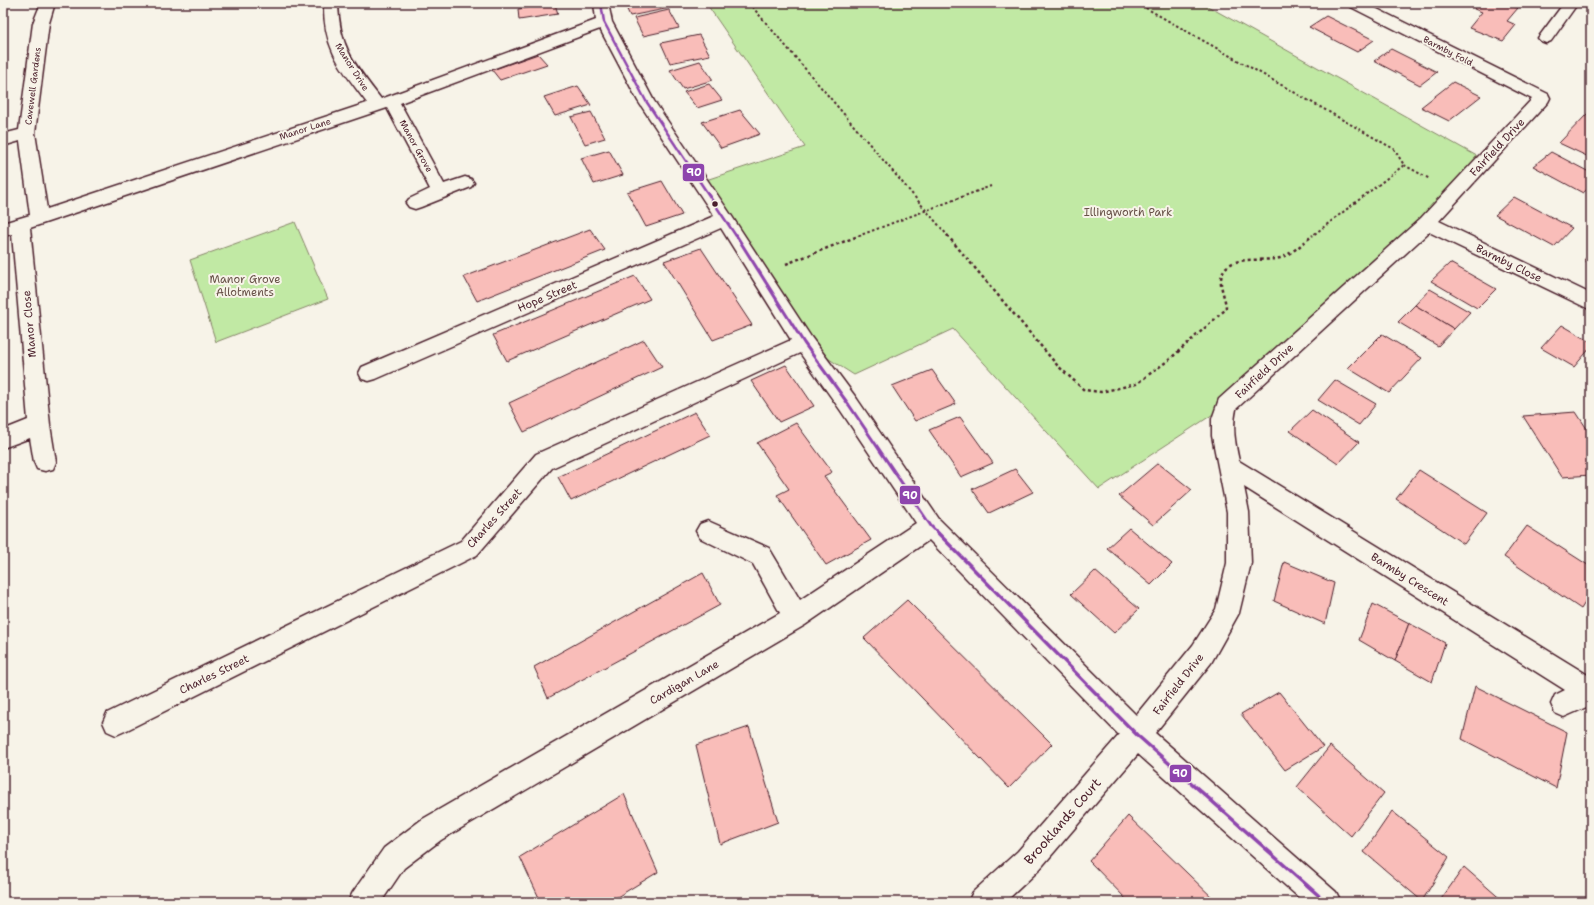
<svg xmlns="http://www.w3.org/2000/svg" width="1594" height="905" font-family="'Shantell Sans',sans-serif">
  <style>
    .green { fill: #c1e9a4; stroke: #868468 }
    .building { fill: #f9bdb9; stroke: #4a1f2b }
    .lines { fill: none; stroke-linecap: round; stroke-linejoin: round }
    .minor-casing { stroke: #4a1f2b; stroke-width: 3 }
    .path-far1 { stroke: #4a1f2b; stroke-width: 2; stroke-dasharray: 2.5 2.5; stroke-linecap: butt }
    .path { stroke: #4a1f2b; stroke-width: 2.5; stroke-dasharray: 3 3; stroke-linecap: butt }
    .minor { fill: #f7f3e8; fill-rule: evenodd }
    .bus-1-far2-casing { stroke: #f7f3e8; stroke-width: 5 }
    .bus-1-far1-casing { stroke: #f7f3e8; stroke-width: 6 }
    .bus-1-casing { stroke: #f7f3e8; stroke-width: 6 }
    .bus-1-far2 { stroke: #8e44ad; stroke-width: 2.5 }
    .bus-1-far1 { stroke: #8e44ad; stroke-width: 3 }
    .bus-1 { stroke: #8e44ad; stroke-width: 3.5 }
    .bus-dot { fill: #4a1f2b; stroke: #f7f3e8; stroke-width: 1.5 }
    .labels { text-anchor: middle; stroke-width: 4; stroke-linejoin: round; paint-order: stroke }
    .far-street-label { font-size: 9px; fill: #4a1f2b; stroke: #f7f3e8 }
    .street-label { font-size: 11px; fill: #4a1f2b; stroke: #f7f3e8 }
    .park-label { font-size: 11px; fill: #685249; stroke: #f7f3e8 }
    .near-street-label { font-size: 13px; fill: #4a1f2b; stroke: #f7f3e8 }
    .line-badge { stroke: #f7f3e8; stroke-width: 1.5 }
    .badge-label { font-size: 11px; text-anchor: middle; font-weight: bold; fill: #fff }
  </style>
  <rect width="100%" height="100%" fill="#f7f3e8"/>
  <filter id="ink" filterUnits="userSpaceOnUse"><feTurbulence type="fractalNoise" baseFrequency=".025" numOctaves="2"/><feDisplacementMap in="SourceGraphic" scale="8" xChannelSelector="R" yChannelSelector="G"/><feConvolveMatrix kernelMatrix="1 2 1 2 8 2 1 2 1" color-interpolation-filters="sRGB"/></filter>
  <g filter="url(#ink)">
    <g class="green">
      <polygon points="706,3 1202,3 1484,160 1227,405 1099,489 953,329 854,375 804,343 700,182 805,147"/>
      <polygon points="295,222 328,299 216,342 190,260"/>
    </g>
    <g class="building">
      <polygon points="624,3 667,3 670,8 630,16"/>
      <polygon points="1479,3 1503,3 1518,8 1507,21 1516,25 1503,41 1469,28 1482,12 1474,9"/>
      <polygon points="555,4 558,14 519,20 518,9"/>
      <polygon points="669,10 679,28 643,36 634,18"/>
      <polygon points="1326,16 1374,40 1357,52 1309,27"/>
      <polygon points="699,35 710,55 670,63 661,43"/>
      <polygon points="1391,49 1437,72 1420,85 1374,61"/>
      <polygon points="538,54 547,64 500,80 492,70"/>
      <polygon points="700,61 713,80 683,89 670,70"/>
      <polygon points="1453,82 1481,96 1449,121 1421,107"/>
      <polygon points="709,84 722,100 697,108 684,92"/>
      <polygon points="578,86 591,105 555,116 544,97"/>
      <polygon points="740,110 760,134 721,148 702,122"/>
      <polygon points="591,112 605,138 585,144 571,117"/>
      <polygon points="1588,113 1591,114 1591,158 1559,143"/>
      <polygon points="609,150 623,175 594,184 581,158"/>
      <polygon points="1551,152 1591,173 1591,186 1583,193 1533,166"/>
      <polygon points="662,181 682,215 646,227 627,192"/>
      <polygon points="1514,197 1572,228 1554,247 1495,215"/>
      <polygon points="590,229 605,250 477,301 464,277"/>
      <polygon points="701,248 752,325 713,340 664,261"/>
      <polygon points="1591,252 1591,264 1584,260"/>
      <polygon points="1450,263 1496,289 1477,308 1431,281"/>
      <polygon points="635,276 650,299 507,361 493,335"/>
      <polygon points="1430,289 1470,312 1454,329 1415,305"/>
      <polygon points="1415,305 1454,329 1438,346 1398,322"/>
      <polygon points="1562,325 1591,342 1591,347 1574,367 1541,348"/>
      <polygon points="1382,334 1422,358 1389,393 1348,368"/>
      <polygon points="644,340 662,367 524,432 509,403"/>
      <polygon points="786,365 814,406 779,422 751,381"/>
      <polygon points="932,370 956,404 915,421 892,386"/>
      <polygon points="1335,380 1376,404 1359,425 1318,400"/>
      <polygon points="1312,410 1359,442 1338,464 1290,431"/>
      <polygon points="695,412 710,435 571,501 558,477"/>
      <polygon points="1576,412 1591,435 1591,475 1562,477 1523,416"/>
      <polygon points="960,417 993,463 961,477 929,430"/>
      <polygon points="796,423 832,472 824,476 871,540 826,565 777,495 789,489 757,443"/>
      <polygon points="1158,463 1192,490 1153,525 1119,496"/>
      <polygon points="1015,469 1033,492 989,513 972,489"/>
      <polygon points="1419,470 1487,513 1464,544 1396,499"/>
      <polygon points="1527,526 1591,567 1591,593 1581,609 1504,557"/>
      <polygon points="1129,528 1172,564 1151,585 1107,548"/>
      <polygon points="1284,562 1334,583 1325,624 1274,601"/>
      <polygon points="1095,571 1139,609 1114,633 1071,594"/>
      <polygon points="703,573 720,605 548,698 534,667"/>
      <polygon points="907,600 1052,744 1009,788 864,638"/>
      <polygon points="1373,604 1409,623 1395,661 1359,640"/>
      <polygon points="1409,623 1445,643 1432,682 1395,661"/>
      <polygon points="1475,686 1567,732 1556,788 1462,739"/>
      <polygon points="1279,692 1323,747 1285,770 1241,714"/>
      <polygon points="749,727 778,822 720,844 696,745"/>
      <polygon points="1330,746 1384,793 1351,836 1297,787"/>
      <polygon points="624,794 658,872 609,902 541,902 520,857"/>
      <polygon points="1392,811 1449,857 1422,901 1364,852"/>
      <polygon points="1128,816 1217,902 1129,902 1089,861"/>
      <polygon points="1464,867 1504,902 1439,902"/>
    </g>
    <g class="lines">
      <g class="minor-casing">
        <g id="minor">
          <path d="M41,3H55L49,23L35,133L47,209L367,103C341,68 323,49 324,3H338C339,48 355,65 381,99L596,20L594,3H608L612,22L654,101L731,215L811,337L857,399L939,519L1136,715L1193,645L1216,609L1227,563V512L1212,436V419L1219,399L1421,218L1532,99L1349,6L1347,3H1365L1548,94L1550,98L1548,102L1439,221L1591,294V310L1429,232L1236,409C1232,427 1235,443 1239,461L1591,677V705L1564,717L1555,713L1551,704L1555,695L1565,690L1244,487L1249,512L1251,563L1239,613L1211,663L1155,733L1336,892L1341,902H1304L1138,754L1038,871L1005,902H968L973,892L1018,851L1119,735L929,540L805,625L441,840L404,868L381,902H348L353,892L384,848L421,820L780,613L753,564L700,538L696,531L700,524L708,521L769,548L800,600L916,523L841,411L800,353L552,468L477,555L125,731L116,735L107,731L103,722L107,713L461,541L536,454L791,340L721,228L376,379L369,381L362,379L359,373L362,367L714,216L638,101L600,29L400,103L444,184L465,177L471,179L474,183L471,187L421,207L415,209L409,207L406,203L409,199L430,189L387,108L30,228L50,425L56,462L53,469L45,471L37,469L34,462L30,438L3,448V430L28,420L12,234L3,236V223L30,215L20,141L3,146V134L19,130L33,23Z"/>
          <polygon points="1564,3 1578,3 1551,41 1546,43 1541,41 1538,38"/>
        </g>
      </g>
      <g class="path-far1">
        <polyline points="749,3 948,236"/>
        <polyline points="1137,3 1394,149 1404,165 1312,236"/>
        <polyline points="1404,165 1430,179"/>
        <polyline points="858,236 991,186"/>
      </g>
      <g class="path">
        <path d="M947,235L1057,365L1084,390L1101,392L1136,384L1170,359L1226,309C1226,299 1220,289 1221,279C1224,252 1263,263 1280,258C1293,253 1302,244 1313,235"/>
        <polyline points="786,264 861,235"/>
      </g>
      <use href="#minor" class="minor"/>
      <g class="bus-1-far2-casing">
        <polyline id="bus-1-far2" points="601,3 604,22 646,101 736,236"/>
      </g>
      <g class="bus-1-far1-casing">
        <polyline id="bus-1-far1" points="736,235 804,343 849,405 931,526 938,533"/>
      </g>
      <g class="bus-1-casing">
        <polyline id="bus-1" points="937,532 1137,735 1326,902"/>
      </g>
      <use href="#bus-1-far2" class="bus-1-far2"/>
      <use href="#bus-1-far1" class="bus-1-far1"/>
      <use href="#bus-1" class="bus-1"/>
    </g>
  </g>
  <circle class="bus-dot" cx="715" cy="204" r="3.5"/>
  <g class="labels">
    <g class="far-street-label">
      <text transform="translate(1448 51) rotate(27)" y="3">Barmby Fold</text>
      <text transform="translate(352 67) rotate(58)" y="3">Manor Drive</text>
      <text transform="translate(33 86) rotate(-83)" y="3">Cavewell Gardens</text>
      <text transform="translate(305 129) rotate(-18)" y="3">Manor Lane</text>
      <text transform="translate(416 146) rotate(61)" y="3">Manor Grove</text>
    </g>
    <g class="street-label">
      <text transform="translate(1497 147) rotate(-47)" y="4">Fairfield Drive</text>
      <text transform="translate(1509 263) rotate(26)" y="4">Barmby Close</text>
      <text transform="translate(547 296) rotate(-23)" y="4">Hope Street</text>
      <text transform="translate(29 324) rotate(-95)" y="4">Manor Close</text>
      <text transform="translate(1264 371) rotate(-43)" y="4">Fairfield Drive</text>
      <text transform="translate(494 518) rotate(-48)" y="4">Charles Street</text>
      <text transform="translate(1410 579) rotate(32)" y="4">Barmby Crescent</text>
      <text transform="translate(214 674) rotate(-26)" y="4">Charles Street</text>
      <text transform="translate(684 682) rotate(-30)" y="4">Cardigan Lane</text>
      <text transform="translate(1178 684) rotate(-52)" y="4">Fairfield Drive</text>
    </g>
    <g class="park-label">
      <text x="1128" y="216">Illingworth Park</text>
      <text x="245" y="283">Manor Grove<tspan x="245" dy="13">Allotments</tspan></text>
    </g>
    <g class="near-street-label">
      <text transform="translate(1062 821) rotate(-49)" y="5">Brooklands Court</text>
    </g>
  </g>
  <g class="line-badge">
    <rect x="682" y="163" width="23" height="19" rx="4" fill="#8e44ad"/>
    <rect x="899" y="485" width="22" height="20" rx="4" fill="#8e44ad"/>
    <rect x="1169" y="764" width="23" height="19" rx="4" fill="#8e44ad"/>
  </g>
  <g class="badge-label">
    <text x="694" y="176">90</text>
    <text x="910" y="499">90</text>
    <text x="1180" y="777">90</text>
  </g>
  <rect width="1594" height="905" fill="none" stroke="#f7f3e8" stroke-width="16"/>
  <rect x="8" y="8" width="1578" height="889" fill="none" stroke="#4a1f2b" stroke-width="1.5" filter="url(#ink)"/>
</svg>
